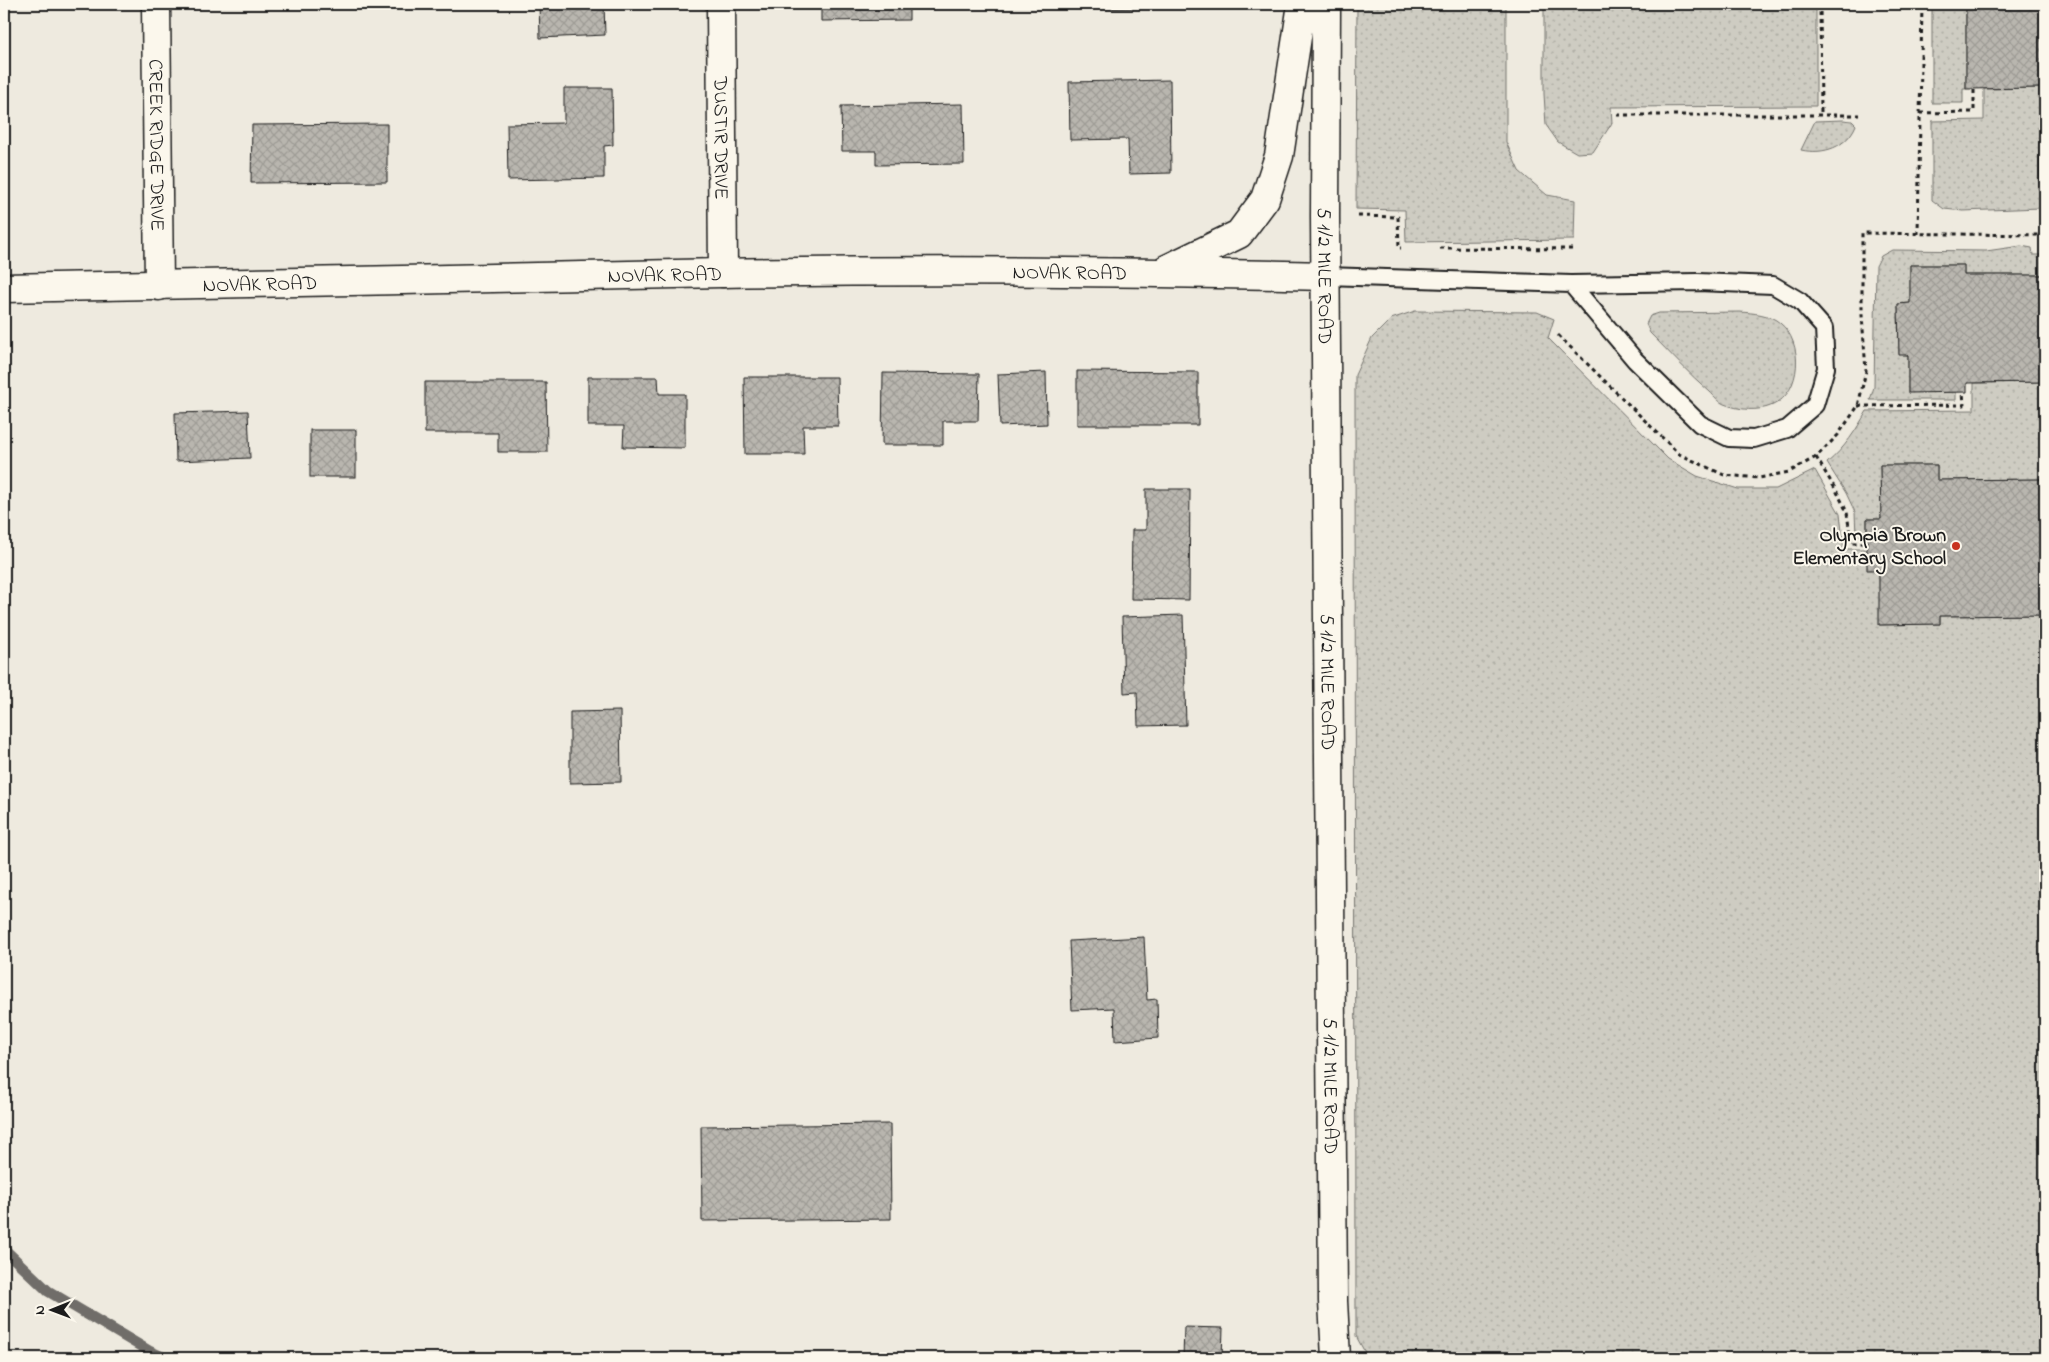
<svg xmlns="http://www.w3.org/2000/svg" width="2049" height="1362" font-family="'Indie Flower',sans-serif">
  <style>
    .grass { fill: url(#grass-dots); stroke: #75746f }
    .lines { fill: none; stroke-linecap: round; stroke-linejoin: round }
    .stream { stroke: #6f6d69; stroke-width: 11 }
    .building { fill: url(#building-cross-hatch); stroke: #1c1c1c }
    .service-casing { stroke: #1c1c1c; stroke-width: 20 }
    .minor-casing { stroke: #1c1c1c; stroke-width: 31 }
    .path { stroke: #1c1c1c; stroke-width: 3; stroke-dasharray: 4 4; stroke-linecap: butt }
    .service { stroke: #fbf7ec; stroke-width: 16 }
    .minor { stroke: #fbf7ec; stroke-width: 28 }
    .poi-dot { fill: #c8321e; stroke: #fbf7ec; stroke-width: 2 }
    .labels { text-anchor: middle; stroke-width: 4; stroke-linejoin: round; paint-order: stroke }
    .street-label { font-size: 20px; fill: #1c1c1c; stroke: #fbf7ec }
    .poi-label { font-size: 20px; font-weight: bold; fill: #1c1c1c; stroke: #fbf7ec; text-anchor: end }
  </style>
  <defs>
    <pattern id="grass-dots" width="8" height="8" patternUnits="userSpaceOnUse" patternTransform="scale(1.25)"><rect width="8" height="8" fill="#ceccc2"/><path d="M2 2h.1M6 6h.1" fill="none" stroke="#b0afa6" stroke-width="1.8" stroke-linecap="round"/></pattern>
    <pattern id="building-cross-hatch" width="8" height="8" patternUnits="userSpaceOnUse" patternTransform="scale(1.25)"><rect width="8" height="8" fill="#b9b6af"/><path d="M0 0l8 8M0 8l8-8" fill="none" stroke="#9e9c96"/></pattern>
  </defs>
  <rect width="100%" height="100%" fill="#eeeadf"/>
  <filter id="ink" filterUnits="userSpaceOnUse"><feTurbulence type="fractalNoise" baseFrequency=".02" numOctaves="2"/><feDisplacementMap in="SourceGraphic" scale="10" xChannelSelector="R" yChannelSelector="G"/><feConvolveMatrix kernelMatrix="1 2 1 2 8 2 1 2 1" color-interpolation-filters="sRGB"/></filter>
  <g filter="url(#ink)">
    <g class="grass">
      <polygon points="1357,4 1506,4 1506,142 1519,171 1547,195 1575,200 1574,240 1406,242 1405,210 1356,209"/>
      <polygon points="1544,4 1816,4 1816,106 1611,107 1612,123 1593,152 1577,153 1558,142 1546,125 1544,94"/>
      <polygon points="1932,4 1966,4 1966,89 1963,89 1963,103 1932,103"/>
      <polygon points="2040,88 2040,208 1963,211 1944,209 1932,200 1932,121 1984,120 1984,89"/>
      <path d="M1843,120L1852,121L1856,125C1847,147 1824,155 1801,150L1815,121Z"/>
      <polygon points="2021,246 2032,248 2033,255 2045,255 2045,275 1964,275 1964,265 1910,265 1910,303 1898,304 1899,354 1908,355 1908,392 1956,392 1956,400 1870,400 1874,387 1876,266 1881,256 1892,250 1986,251"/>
      <polygon points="1415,311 1537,312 1554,319 1548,338 1668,459 1697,476 1738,489 1776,489 1815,470 1840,514 1844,549 1868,549 1879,570 1880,625 1940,624 1940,616 2045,615 2045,1358 1368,1358 1356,1336 1355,375 1372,338 1391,319"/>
      <path d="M1740,312C1753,313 1770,314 1780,323C1804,342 1802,392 1773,405C1758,412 1739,410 1724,404C1719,402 1714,396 1710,392C1689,374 1670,353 1650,333L1646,324L1650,316L1659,313Z"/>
      <path d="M2045,382V479L1937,480V465H1880L1881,519H1867V535L1856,536L1855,512L1846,493L1827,463C1845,448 1856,430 1867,411L1974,410V383Z"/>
    </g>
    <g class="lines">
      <polyline class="stream" points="4,1249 48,1291 149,1351 165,1358"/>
    </g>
    <g class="building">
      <polygon points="539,4 604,4 605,35 540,38"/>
      <polygon points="821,4 909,4 909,20 821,21"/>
      <polygon points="1067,4 1155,4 1156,8 1067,9"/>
      <polygon points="1966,4 2045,4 2045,218 2040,218 2040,88 1966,89"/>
      <polygon points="1170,80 1171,173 1129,174 1128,139 1070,140 1069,82"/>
      <polygon points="564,88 612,88 613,145 604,146 604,178 508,180 507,124 564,123"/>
      <polygon points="963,104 964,164 876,165 876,151 842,151 841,106"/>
      <polygon points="387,124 387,182 251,183 252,125"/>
      <polygon points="1910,265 1964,265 1964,275 2045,275 2045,382 1967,383 1967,392 1908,393 1908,355 1899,355 1898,304 1910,303"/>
      <polygon points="1077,371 1198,372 1198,425 1077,425"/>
      <polygon points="1046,372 1047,424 1000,426 998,374"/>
      <polygon points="883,373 979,374 978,421 943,421 943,445 882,445"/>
      <polygon points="588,377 658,377 659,394 685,394 685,448 623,447 624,426 588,426"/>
      <polygon points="744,377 837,377 838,426 803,426 804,454 745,454"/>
      <polygon points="425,382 546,382 547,452 498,452 498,433 425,433"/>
      <polygon points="248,411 250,458 176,461 175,413"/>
      <rect x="310" y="430" width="46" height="47"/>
      <polygon points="1880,465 1937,465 1937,480 2045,479 2045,615 1940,616 1940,624 1879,625 1879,570 1867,570 1867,519 1881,519"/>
      <polygon points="1146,489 1190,489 1189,600 1131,599 1132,530 1146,530"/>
      <polygon points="1183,615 1186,725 1138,726 1137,692 1124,693 1122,617"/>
      <polygon points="620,711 621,782 570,783 570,712"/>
      <polygon points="1144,937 1147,1000 1157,999 1158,1038 1115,1041 1114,1008 1072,1010 1069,941"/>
      <polygon points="890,1124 891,1219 702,1221 701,1126"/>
      <polygon points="1184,1327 1223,1328 1222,1358 1183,1358"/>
    </g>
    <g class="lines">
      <g class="service-casing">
        <polyline id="service" points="1326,276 1571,284 1698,282 1773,285 1800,301 1824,328 1826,368 1815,405 1787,429 1754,439 1729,438 1700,424 1635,360 1571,284"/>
      </g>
      <g class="minor-casing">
        <g id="minor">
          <path id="s1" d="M156,4L159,286"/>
          <path id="s2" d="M721,4L723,273"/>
          <path id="s3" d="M1326,4L1325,216L1333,1301L1336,1358"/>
          <polyline points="1167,269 1239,234 1265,199 1279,156 1302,4"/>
          <path id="s4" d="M4,288C243,285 482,277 721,273C923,270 1124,271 1326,276"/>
        </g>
      </g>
      <g class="path">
        <polyline points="1820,4 1821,115"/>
        <polyline points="1920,113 1974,112 1974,89"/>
        <polyline points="1617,115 1859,115"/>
        <polyline points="1358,216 1398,217 1399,248 1401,248"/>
        <polyline points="1918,234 1922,4"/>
        <polyline points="1440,248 1574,249"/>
        <polyline points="1558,335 1679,454 1724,475 1759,478 1789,472 1816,457 1838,435 1858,406 1866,371 1862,315 1862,233 2045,235"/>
        <polyline points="1858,406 1964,405 1963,392"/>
        <polyline points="1816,457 1836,490 1847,512 1851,543 1868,543"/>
      </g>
      <use href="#service" class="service"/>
      <use href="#minor" class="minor"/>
    </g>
  </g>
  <circle class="poi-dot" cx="1956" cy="546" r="5"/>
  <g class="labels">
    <g class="street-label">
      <text dy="7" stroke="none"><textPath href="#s2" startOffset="134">DUSTIR DRIVE</textPath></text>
      <text dy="7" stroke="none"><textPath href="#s1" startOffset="141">CREEK RIDGE DRIVE</textPath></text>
      <text dy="7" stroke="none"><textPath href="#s4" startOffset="1066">NOVAK ROAD</textPath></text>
      <text dy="7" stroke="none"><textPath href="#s4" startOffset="661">NOVAK ROAD</textPath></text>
      <text dy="7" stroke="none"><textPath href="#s3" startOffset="272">5 1/2 MILE ROAD</textPath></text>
      <text dy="7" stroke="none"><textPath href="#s4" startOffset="256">NOVAK ROAD</textPath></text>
      <text dy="7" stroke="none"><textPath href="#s3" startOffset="678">5 1/2 MILE ROAD</textPath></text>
      <text dy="7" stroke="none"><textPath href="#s3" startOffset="1082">5 1/2 MILE ROAD</textPath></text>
    </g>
    <g class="poi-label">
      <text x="1946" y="541">Olympia Brown<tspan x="1946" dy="23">Elementary School</tspan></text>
    </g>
  </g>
  <rect width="2049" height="1362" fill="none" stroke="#fbf7ec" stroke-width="20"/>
  <rect x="10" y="10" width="2029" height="1342" fill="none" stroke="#1c1c1c" stroke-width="2" filter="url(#ink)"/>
  <g transform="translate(52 1310) rotate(269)" stroke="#fbf7ec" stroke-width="4" paint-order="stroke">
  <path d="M0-4L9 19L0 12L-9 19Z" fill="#1c1c1c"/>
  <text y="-8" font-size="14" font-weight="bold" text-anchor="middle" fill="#1c1c1c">N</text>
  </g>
</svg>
